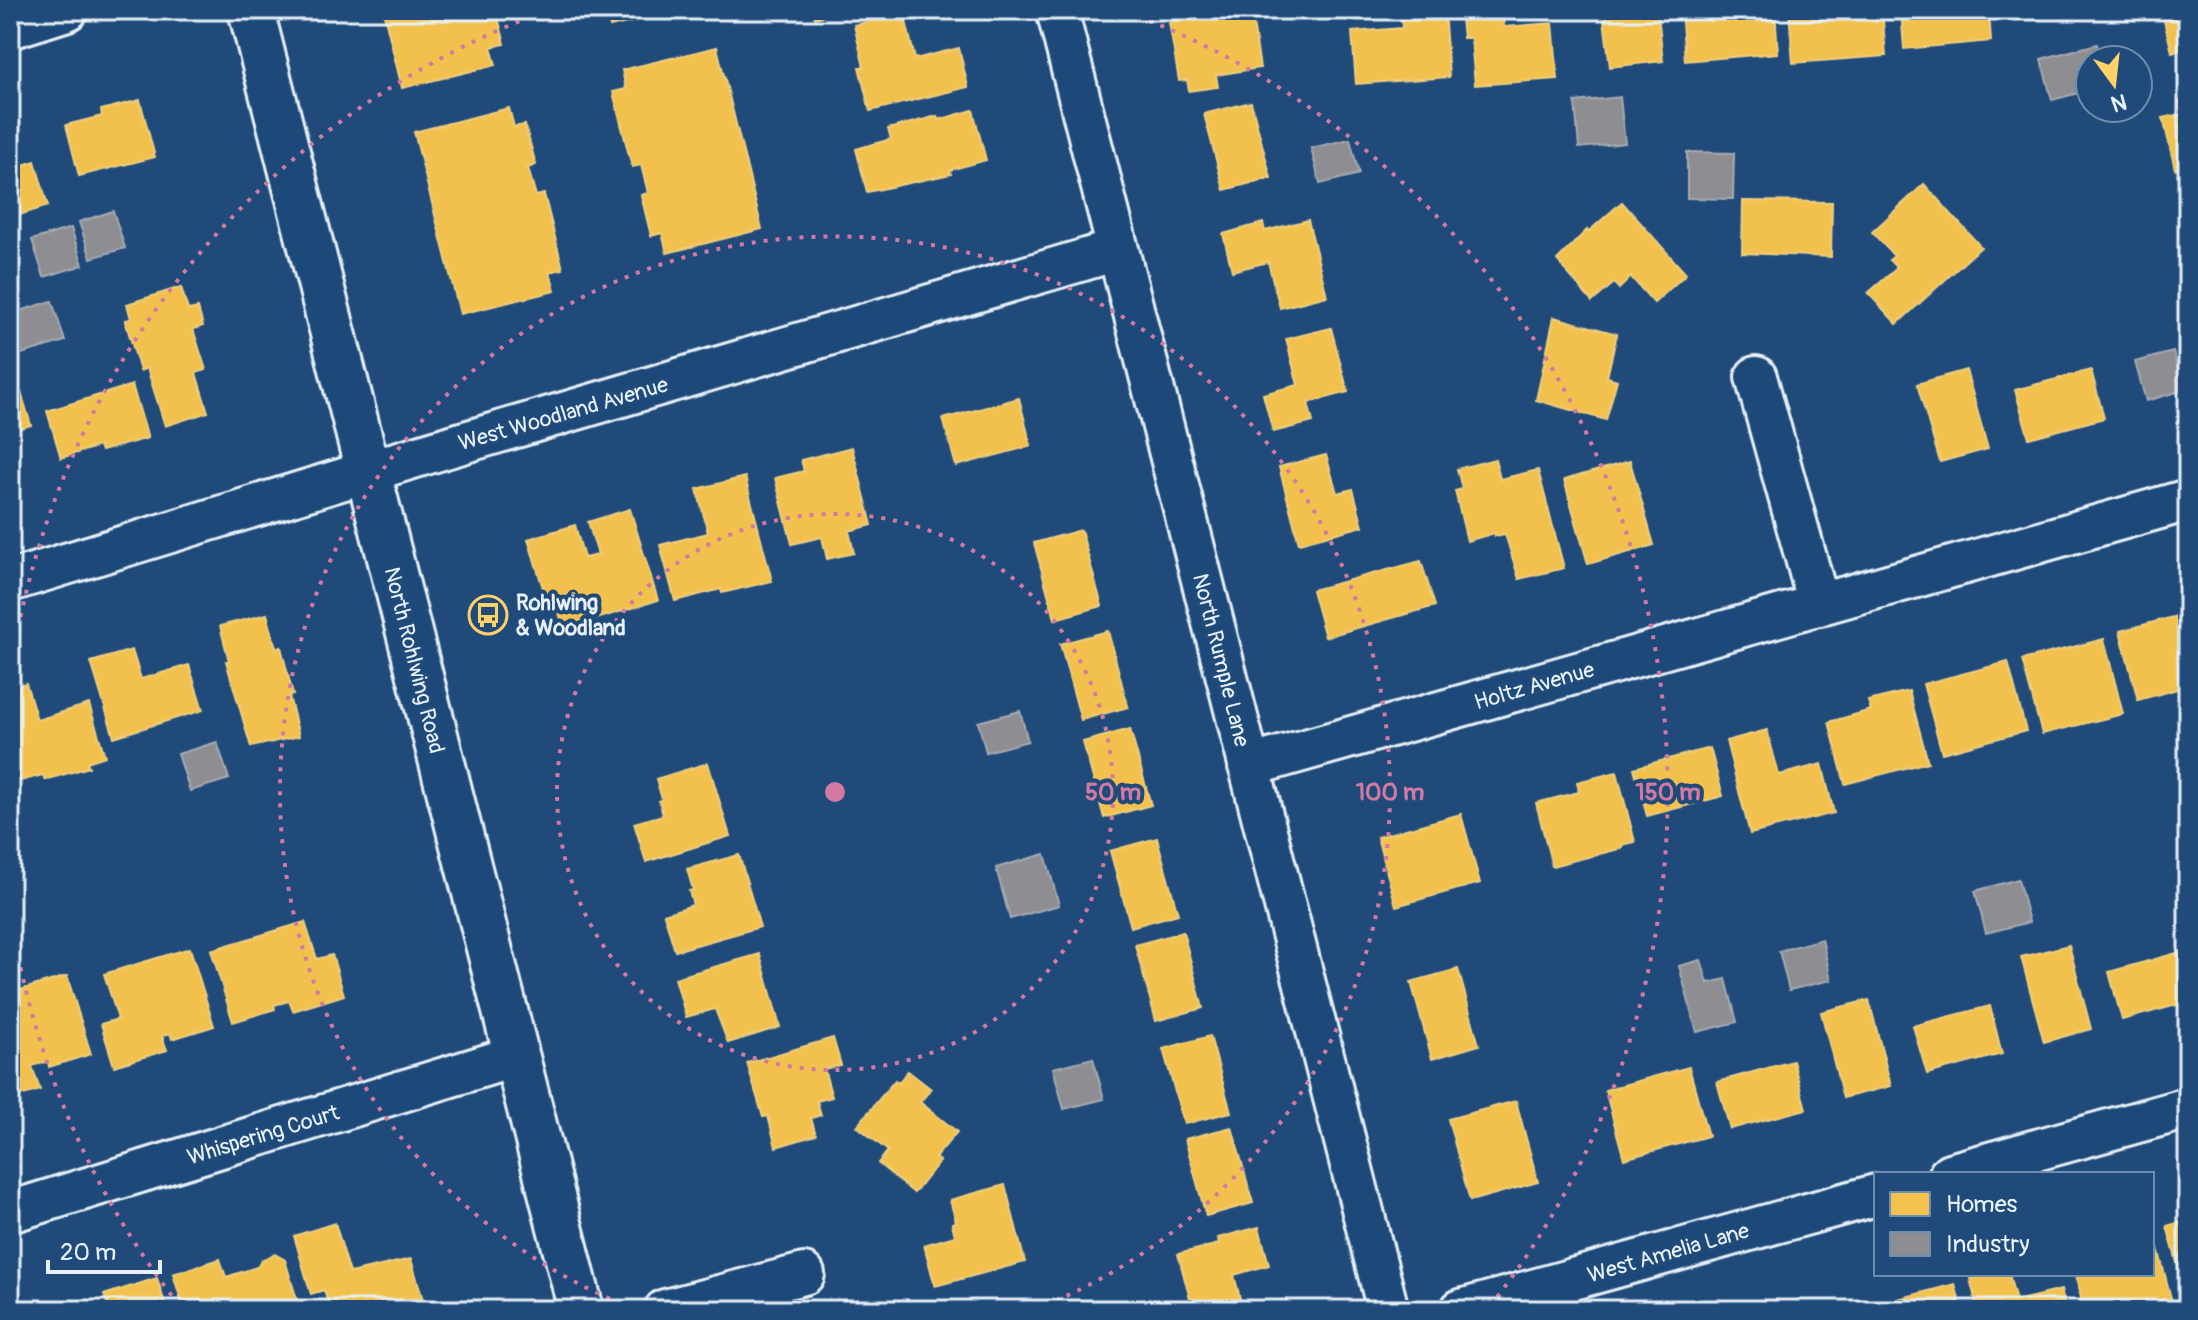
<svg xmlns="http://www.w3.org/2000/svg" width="2198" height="1320" font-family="Pangolin,sans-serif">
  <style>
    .homes { fill: #f2c14e; stroke: #efcf81; stroke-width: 2 }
    .industry { fill: #8d8d92; stroke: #a8abb1; stroke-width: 2 }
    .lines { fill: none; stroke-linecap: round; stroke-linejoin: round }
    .minor-casing { stroke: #e8f1f8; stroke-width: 46 }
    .primary-casing { stroke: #e8f1f8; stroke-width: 50 }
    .minor { stroke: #1f4a7a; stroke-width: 40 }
    .primary { stroke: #1f4a7a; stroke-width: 44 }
    .ring { fill: none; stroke: #d37aa2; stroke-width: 4; stroke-dasharray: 4 8 }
    .labels { text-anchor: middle; stroke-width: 8; stroke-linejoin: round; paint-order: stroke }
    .street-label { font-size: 22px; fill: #e8f1f8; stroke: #1f4a7a }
    .poi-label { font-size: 22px; font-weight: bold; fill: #e8f1f8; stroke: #1f4a7a; text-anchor: start }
    .centre { fill: #d37aa2; stroke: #1f4a7a; stroke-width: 4 }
    .ring-label { font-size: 24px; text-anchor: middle; font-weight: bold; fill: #d37aa2; stroke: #1f4a7a; stroke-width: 8; stroke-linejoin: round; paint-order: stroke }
  </style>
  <rect width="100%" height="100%" fill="#1f4a7a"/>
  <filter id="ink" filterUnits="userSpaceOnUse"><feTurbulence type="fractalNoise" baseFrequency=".0125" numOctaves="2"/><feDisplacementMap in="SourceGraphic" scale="16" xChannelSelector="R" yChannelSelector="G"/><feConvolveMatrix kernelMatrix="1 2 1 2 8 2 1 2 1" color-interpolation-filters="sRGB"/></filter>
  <g filter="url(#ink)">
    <g class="homes">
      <polygon points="383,10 496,10 505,44 491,47 496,65 402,88"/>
      <polygon points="606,10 681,10 610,27"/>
      <polygon points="813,10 849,10 815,18"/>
      <polygon points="1251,10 1260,68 1216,75 1218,87 1189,91 1187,80 1179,81 1169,22"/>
      <polygon points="1401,10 1444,10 1449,77 1356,84 1352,32 1402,28"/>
      <polygon points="1460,10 1503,10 1504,27 1553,23 1558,79 1475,85 1471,38 1463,38"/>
      <polygon points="1606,10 1655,10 1658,14 1663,61 1610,67 1604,20 1607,20"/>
      <polygon points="1681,10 1775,10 1778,53 1685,61"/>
      <polygon points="1882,10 1886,56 1793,63 1789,11"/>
      <polygon points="1901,10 1989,10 1991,41 1904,49"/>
      <polygon points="2159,10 2188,10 2188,48 2172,52 2162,13 2160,14"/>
      <polygon points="904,13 915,59 959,48 968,87 870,111 859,67 864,67 854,25"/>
      <polygon points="717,47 762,229 667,253 662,233 651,236 641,195 648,193 641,165 632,167 613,92 626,89 622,70"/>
      <polygon points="2188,99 2188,165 2175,169 2163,118 2181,114 2179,101"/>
      <polygon points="140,100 155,157 79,176 66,125 102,116 101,110"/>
      <polygon points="1251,102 1271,178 1224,190 1204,114"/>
      <polygon points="509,108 514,127 525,125 536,165 528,168 536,196 544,194 563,269 550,272 555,291 460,314 414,132"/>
      <polygon points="973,110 986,160 950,170 951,174 867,192 856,149 891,139 888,129 937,116 938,120"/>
      <polygon points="35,161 48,206 10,218 10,169"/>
      <polygon points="1924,184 1981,247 1897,324 1868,293 1897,268 1889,260 1894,256 1872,232"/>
      <polygon points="1743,201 1832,202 1831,257 1742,253"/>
      <polygon points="1622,202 1686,274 1654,303 1631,277 1619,289 1614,283 1592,302 1557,260 1587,230 1588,232"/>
      <polygon points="1308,220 1327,296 1280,308 1268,262 1232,271 1223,234 1263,223 1265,231"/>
      <polygon points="181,287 188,310 198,308 203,326 193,329 206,370 196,373 208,412 165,426 147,368 140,371 125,320 131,319 127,304"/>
      <polygon points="1554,317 1617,334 1607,377 1617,380 1606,420 1536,400"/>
      <polygon points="1331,328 1348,392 1308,403 1313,422 1273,432 1263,394 1298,385 1286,339"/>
      <polygon points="1966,370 1988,449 1940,462 1917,384"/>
      <polygon points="2091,370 2104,418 2029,438 2015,390"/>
      <polygon points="15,372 31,425 10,431 10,374"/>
      <polygon points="132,385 148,438 101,451 99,446 61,458 47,411"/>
      <polygon points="1019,398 1031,446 956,466 943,419"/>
      <polygon points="852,447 872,525 849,531 854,553 827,559 822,537 792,544 775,478 804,471 801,460"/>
      <polygon points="1326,455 1337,493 1353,489 1363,526 1299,543 1279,467"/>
      <polygon points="1495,459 1500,479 1538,470 1564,568 1519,579 1505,534 1495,536 1495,533 1467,541 1455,491 1462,489 1457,469"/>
      <polygon points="1630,461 1654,545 1588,564 1564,480"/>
      <polygon points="745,477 772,581 722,593 721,589 675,601 660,545 708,533 697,489"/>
      <polygon points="630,509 658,600 564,629 554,596 546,598 528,539 575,525 584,558 598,555 588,522"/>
      <polygon points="1081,530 1102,606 1055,619 1034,543"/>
      <polygon points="1421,561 1435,606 1325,637 1312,590"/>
      <polygon points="2188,613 2188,686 2138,700 2120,631"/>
      <polygon points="267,614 276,648 281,647 293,695 289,696 299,736 251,747 226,661 229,661 220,626"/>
      <polygon points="1108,631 1128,707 1081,720 1060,644"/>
      <polygon points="2104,639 2123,714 2042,734 2022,660"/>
      <polygon points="132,650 141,679 189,665 203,710 114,737 91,662"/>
      <polygon points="2008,662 2026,731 1942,753 1923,684"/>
      <polygon points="26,683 37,720 89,704 105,756 87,762 89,767 45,780 43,775 20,781 10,748 10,688"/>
      <polygon points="1909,691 1928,762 1845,784 1829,722 1871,710 1868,701"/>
      <polygon points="1130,729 1151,805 1104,818 1083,742"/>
      <polygon points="1767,730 1779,775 1822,764 1834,813 1750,834 1726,741"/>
      <polygon points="1710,748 1723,796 1647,816 1634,768"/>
      <polygon points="708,763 730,836 646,862 634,823 663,815 659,801 662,799 656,779"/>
      <polygon points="1617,772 1635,842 1622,845 1623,848 1552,866 1536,803 1579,792 1577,782"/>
      <polygon points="1461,814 1480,883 1396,906 1377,837"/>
      <polygon points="1157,838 1178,914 1131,927 1110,851"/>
      <polygon points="739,855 760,927 675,951 664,914 693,905 689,891 693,890 687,869"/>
      <polygon points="305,922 317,959 332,955 344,995 293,1011 289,1001 274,1005 275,1009 233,1022 211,950"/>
      <polygon points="1183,932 1203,1008 1156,1021 1135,945"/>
      <polygon points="2069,945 2091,1029 2044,1042 2021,957"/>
      <polygon points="190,948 214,1026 172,1039 170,1033 162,1036 167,1050 114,1066 101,1024 118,1019 104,974"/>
      <polygon points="2184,951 2188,964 2188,1002 2122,1020 2109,972"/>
      <polygon points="760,954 780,1027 728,1043 715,1009 686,1017 675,978"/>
      <polygon points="1458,969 1479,1045 1432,1059 1411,982"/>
      <polygon points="67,976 91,1054 49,1067 48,1061 32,1066 40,1090 10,1099 10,993"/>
      <polygon points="1869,1000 1891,1086 1843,1098 1821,1012"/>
      <polygon points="1990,1006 2002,1054 1927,1074 1913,1026"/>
      <polygon points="1210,1036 1231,1112 1184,1124 1163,1049"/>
      <polygon points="833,1038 841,1065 824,1069 832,1097 817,1101 821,1115 811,1118 816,1135 776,1147 768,1116 763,1117 747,1063"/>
      <polygon points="1793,1061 1806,1109 1730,1129 1717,1082"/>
      <polygon points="1689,1067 1708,1136 1624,1159 1605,1090"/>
      <polygon points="908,1071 931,1089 920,1102 957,1132 935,1158 940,1161 914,1193 878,1163 888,1151 857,1126 895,1080 898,1083"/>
      <polygon points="1516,1101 1538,1182 1470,1201 1448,1119"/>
      <polygon points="1232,1127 1253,1203 1206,1216 1185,1139"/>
      <polygon points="1005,1185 1025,1262 935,1286 924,1245 955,1236 952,1223 956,1222 950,1200"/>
      <polygon points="2188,1220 2188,1294 2186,1295 2167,1226"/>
      <polygon points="335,1223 350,1273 411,1259 426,1310 330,1310 324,1290 311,1294 294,1236"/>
      <polygon points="1259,1227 1269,1265 1234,1275 1243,1310 1193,1310 1178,1254 1219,1244 1218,1238"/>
      <polygon points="2154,1233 2172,1302 2143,1310 2084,1310 2075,1274 2152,1274"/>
      <polygon points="275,1254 285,1260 300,1310 184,1310 173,1274 220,1259 226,1277 257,1267 263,1259"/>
      <polygon points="1990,1274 2009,1274 2016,1301 2061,1290 2066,1310 1978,1310 1970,1279"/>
      <polygon points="157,1278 167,1310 95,1310 108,1306 104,1295"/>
      <polygon points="1955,1284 1962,1310 1881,1310 1879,1304"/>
    </g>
    <g class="industry">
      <polygon points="2097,44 2101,60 2090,60 2090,90 2052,100 2041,59"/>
      <polygon points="1620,97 1625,143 1579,148 1575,102"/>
      <polygon points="1350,139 1359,174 1320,184 1311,148"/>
      <polygon points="1687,152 1734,153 1733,199 1687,198"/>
      <polygon points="113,211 125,248 91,258 79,222"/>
      <polygon points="71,228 83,265 44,277 32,240"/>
      <polygon points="52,301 65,341 18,355 10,329 10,314"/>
      <polygon points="2173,352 2184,390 2146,401 2135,362"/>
      <polygon points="1020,711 1028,741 986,752 978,722"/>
      <polygon points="217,742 229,779 190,791 178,754"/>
      <polygon points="1045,854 1059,905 1010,919 996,868"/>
      <polygon points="2018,879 2029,922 1986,933 1975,891"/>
      <polygon points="1822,939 1831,980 1789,990 1779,951"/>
      <polygon points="1701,960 1708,983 1726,979 1737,1022 1697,1032 1679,966"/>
      <polygon points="1093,1058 1104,1099 1064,1109 1053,1068"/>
    </g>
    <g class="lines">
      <g class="minor-casing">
        <g id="minor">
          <polyline points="1057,10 1388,1310"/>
          <polyline points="10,28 67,10"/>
          <polyline points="1756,377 1819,605"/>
          <polyline points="10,581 448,447 1117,250"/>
          <polyline points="1249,766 2188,500"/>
          <polyline points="1950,1174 2188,1108"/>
          <polyline points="10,1212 516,1056"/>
          <polyline points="665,1310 804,1274"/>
          <polyline points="1461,1310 1876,1195"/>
        </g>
      </g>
      <g class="primary-casing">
        <polyline id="primary" points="251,10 581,1310"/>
      </g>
      <use href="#minor" class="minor"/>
      <use href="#primary" class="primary"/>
    </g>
  </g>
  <g class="ring">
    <circle cx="835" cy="792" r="278"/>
    <path d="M632 1308A555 555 0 1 1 1038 1308"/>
    <path d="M179 1305A833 833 0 0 1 10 908M10 676A833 833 0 0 1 543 12M1127 12A833 833 0 0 1 1491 1305"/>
  </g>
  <defs>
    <g id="bus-ring" transform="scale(2)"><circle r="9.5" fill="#1f4a7a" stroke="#ffd166" stroke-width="1.5"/><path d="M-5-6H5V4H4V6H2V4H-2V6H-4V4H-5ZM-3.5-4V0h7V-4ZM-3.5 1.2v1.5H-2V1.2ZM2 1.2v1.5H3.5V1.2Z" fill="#ffd166"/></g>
  </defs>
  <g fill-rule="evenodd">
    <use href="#bus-ring" x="488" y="615"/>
  </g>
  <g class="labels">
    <g class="street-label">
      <text transform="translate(563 413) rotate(-16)" y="8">West Woodland Avenue</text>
      <text transform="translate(415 660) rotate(76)" y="8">North Rohlwing Road</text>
      <text transform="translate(1222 660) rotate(76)" y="8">North Rumple Lane</text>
      <text transform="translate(1534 685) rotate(-16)" y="8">Holtz Avenue</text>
      <text transform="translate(263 1134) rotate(-17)" y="8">Whispering Court</text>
      <text transform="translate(1668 1252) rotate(-16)" y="8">West Amelia Lane</text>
    </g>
    <g class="poi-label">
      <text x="516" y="610">Rohlwing<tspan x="516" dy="25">&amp; Woodland</tspan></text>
    </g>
  </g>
  <circle cx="835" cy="792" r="12" class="centre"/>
  <g class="ring-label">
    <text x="1113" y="800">50 m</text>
    <text x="1390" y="800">100 m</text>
    <text x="1668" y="800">150 m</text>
  </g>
  <rect width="2198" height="1320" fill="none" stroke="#1f4a7a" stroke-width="40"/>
  <rect x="20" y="20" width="2158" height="1280" fill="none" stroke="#e8f1f8" stroke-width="3" filter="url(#ink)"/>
  <rect x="1874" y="1172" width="280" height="104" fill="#1f4a7a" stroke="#6f8dac" stroke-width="2"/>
  <rect x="1890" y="1192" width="40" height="24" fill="#f2c14e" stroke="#6f8dac" stroke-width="2"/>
  <text x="1946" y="1212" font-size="24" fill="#e8f1f8">Homes</text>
  <rect x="1890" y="1232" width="40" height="24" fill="#8d8d92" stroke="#6f8dac" stroke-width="2"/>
  <text x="1946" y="1252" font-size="24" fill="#e8f1f8">Industry</text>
  <g transform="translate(2114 84) rotate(165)"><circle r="38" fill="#1f4a7a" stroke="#6f8dac" stroke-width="2"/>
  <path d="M0-6L14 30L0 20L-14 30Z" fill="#ffd166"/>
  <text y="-12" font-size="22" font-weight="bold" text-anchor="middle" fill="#e8f1f8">N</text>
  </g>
  <path d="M48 1260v12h112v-12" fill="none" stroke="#e8f1f8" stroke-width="4"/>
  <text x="60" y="1260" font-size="24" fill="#e8f1f8" stroke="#1f4a7a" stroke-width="6" paint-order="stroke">20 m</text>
</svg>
